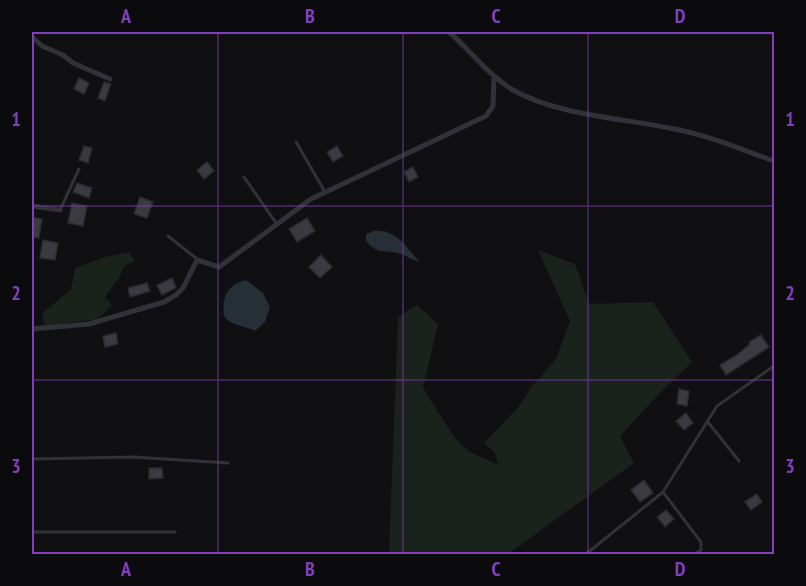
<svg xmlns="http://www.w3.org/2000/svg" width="806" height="586" font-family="'PT Sans Narrow',sans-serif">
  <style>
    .green { fill: #1a221c }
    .water { fill: #262e36 }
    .building { fill: #3a3a40; stroke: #2a2a2e; stroke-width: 1.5 }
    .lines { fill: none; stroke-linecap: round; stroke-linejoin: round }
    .service { stroke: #313237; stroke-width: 3 }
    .minor { stroke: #313237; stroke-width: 5 }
    .grid { fill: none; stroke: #813ebd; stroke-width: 1.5; stroke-opacity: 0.55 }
    .neatline { fill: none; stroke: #813ebd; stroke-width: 2 }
    .grid-label { font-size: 20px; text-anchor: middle; font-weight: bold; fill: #813ebd }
  </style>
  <rect width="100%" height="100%" fill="#101012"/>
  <g class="green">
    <polygon points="538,250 575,264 589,304 653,302 692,362 661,392 620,436 634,463 508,554 389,554 398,317 417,305 438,324 423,388 454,437 468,451 498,465 495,453 484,443 516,410 533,385 556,359 570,321"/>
    <polygon points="129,252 135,261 124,266 119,278 105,297 112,306 97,319 45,326 42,314 71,289 75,268 105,257"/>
  </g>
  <g class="water">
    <path d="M374,231C397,229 406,248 420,262C413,260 408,257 401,254C388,249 375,256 366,240V234Z"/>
    <path d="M246,280L263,293L270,307L265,322L255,331C246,326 229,325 224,316C222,298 226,285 246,280Z"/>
  </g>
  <g class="building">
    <polygon points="79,78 89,83 84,94 74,89"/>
    <polygon points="104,82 111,84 105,101 98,98"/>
    <polygon points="84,146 92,148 88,163 79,160"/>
    <polygon points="337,146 343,156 333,162 327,152"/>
    <polygon points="207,162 214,171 204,179 197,170"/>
    <polygon points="413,167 418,177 409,182 404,172"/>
    <polygon points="77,183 92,188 89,198 73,192"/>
    <polygon points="140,197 153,202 147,218 134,214"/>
    <polygon points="72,203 87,206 83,226 68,223"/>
    <polygon points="32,217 42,219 39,238 32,237"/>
    <polygon points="307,218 315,231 297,242 289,229"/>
    <polygon points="43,240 58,243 55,260 40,258"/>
    <polygon points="321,255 332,267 320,278 309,267"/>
    <polygon points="172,278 176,288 162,295 157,285"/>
    <polygon points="147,283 150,291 130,297 128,288"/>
    <polygon points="116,333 118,344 105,347 103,336"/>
    <polygon points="761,335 769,347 726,375 720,365 737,355 750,344 749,342"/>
    <polygon points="679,389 689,391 687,406 677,404"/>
    <polygon points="686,413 693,423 684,430 676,421"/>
    <polygon points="149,468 162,468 163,478 149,479"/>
    <polygon points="644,480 653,493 640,502 631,490"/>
    <polygon points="757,494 762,502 751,510 745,502"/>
    <polygon points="666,510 674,519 665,527 657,517"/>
  </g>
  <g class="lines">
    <g class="service">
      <polyline points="296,142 325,192"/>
      <polyline points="244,177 276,223"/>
      <polyline points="60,210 79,169"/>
      <polyline points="168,236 197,259"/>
      <polyline points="707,421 739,461"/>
      <polyline points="32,459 133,457 228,463"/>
      <polyline points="663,492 701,542 701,550 695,554"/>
      <polyline points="32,532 175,532"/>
      <polyline points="586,554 663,492 717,406 774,366"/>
    </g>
    <g class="minor">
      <path d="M449,32C471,51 488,75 513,90C557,115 620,118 669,128C705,134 740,149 774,161"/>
      <polyline points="32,37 42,46 63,55 73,63 110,79"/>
      <polyline points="32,206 60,210"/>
      <polyline points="32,329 89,324 164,302 176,295 183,288 197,260 219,267 311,199 486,116 493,106 494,78"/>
    </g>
  </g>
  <path class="grid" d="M218,32V554M403,32V554M588,32V554M32,206H774M32,380H774"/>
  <rect width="806" height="586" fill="none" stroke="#0b0b0d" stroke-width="66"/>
  <rect x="33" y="33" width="740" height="520" class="neatline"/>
  <g class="grid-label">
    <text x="126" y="23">A</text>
    <text x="310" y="23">B</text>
    <text x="496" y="23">C</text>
    <text x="680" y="23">D</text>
    <text x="16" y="126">1</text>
    <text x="790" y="126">1</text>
    <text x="16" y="300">2</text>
    <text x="790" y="300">2</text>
    <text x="16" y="473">3</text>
    <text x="790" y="473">3</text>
    <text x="126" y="576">A</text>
    <text x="310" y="576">B</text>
    <text x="496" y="576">C</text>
    <text x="680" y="576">D</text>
  </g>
</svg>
